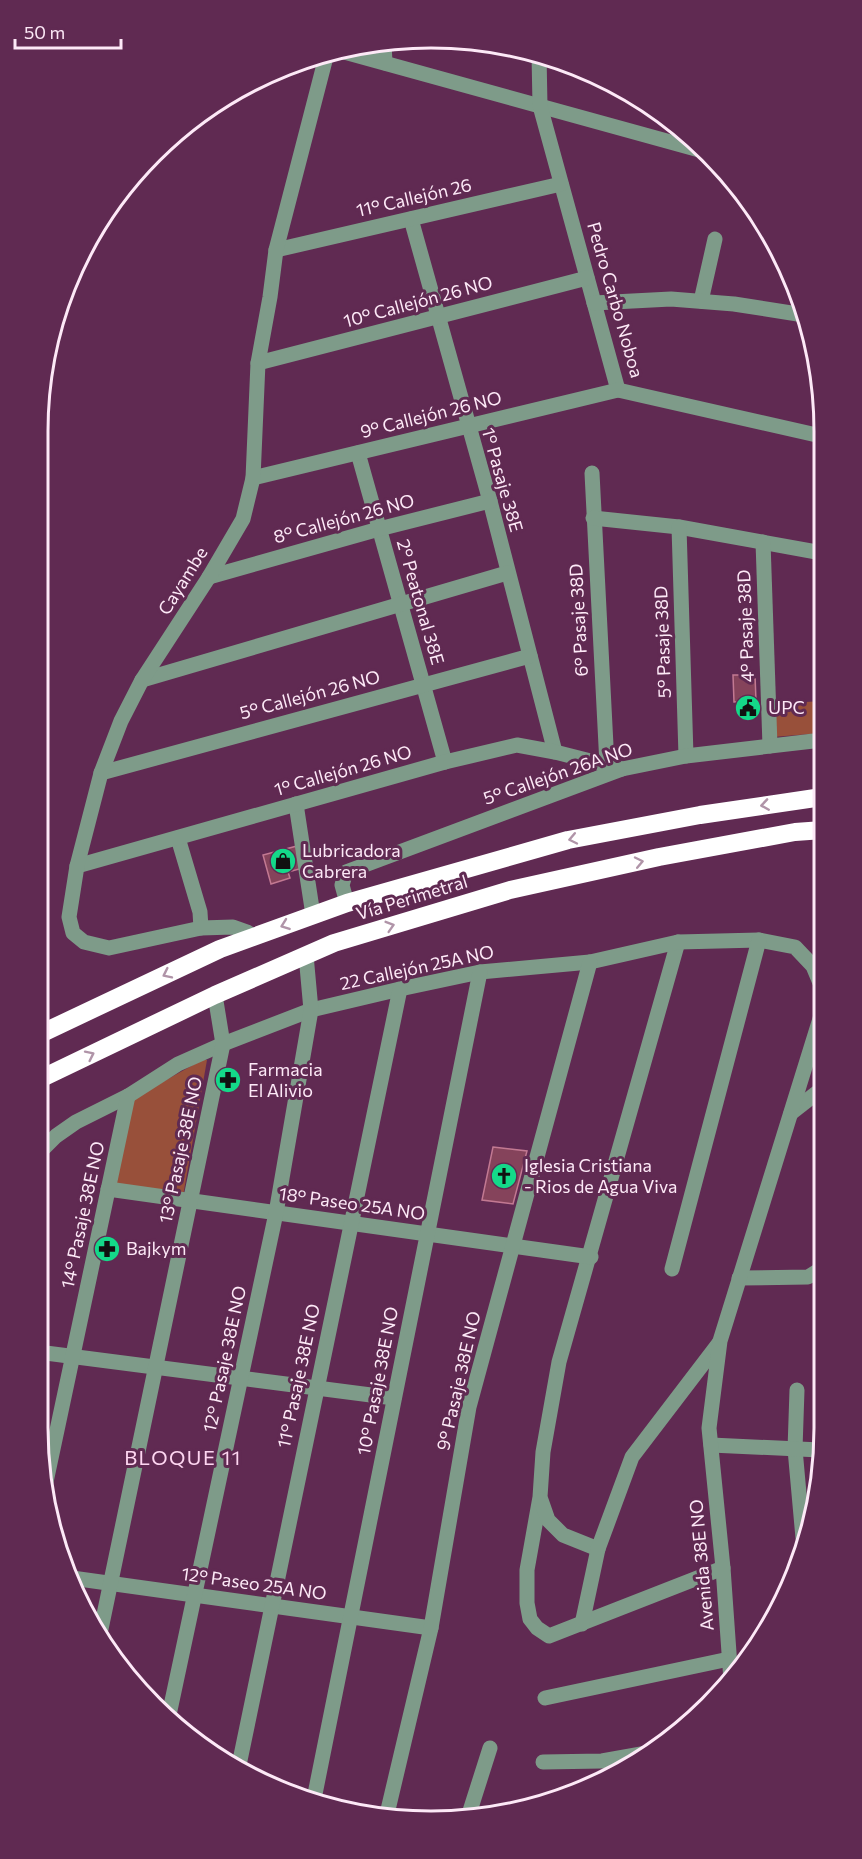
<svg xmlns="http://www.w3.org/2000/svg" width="862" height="1859" font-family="Commissioner,sans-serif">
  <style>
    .green { fill: #98503a }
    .building { fill: #85435b; stroke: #c27992; stroke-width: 1.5 }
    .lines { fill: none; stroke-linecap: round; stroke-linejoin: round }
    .minor { stroke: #7e9b89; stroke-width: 15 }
    .highway { stroke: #fff; stroke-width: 18 }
    .oneway { stroke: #b094a8 }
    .labels { text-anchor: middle; stroke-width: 6; stroke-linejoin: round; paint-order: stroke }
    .street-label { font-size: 18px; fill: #fde9f7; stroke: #602a52 }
    .poi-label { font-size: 18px; fill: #fde9f7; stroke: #602a52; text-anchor: start }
    .neighbourhood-label { font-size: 20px; letter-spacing: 1.5px; fill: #fed6f1; stroke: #602a52 }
    .rim { fill: none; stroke: #fde9f7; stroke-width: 3 }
  </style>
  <rect width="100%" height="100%" fill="#602a52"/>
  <g class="green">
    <polygon points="822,701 822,733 773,737 773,704"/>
    <polygon points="202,1060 207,1060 183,1196 116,1187 132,1099"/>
  </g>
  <g class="building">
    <polygon points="733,675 755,675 756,701 734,702"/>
    <polygon points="297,846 303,868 288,872 290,878 271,884 263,855"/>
    <polygon points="493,1147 527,1151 513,1204 482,1200"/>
  </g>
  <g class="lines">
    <g class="minor">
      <polyline points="384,42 385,63"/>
      <polyline points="337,50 703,151"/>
      <polyline points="539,54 540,106 618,390"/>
      <polyline points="411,219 490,501 555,752"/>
      <polyline points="276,250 561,184"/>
      <polyline points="701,301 715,239"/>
      <polyline points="594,303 671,299 734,304 804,315"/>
      <polyline points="258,363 587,278"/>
      <polyline points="358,453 445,762"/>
      <polyline points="592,473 607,765"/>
      <polyline points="253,478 618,390 821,436"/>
      <polyline points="593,518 679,527 822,553"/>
      <polyline points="679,527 686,756"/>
      <polyline points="763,542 770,746"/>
      <polyline points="209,577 379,529 490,501"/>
      <polyline points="142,680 507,573"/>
      <polyline points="101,773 530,656"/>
      <polyline points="296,804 313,915"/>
      <polyline points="178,838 200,912 201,928"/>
      <polyline points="77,866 445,762 517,745 555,752 622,769"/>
      <polyline points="347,903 342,885 346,872 622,769 686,756 822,740"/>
      <polyline points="253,936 247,932 233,927 201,928 109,948 84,942 73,933 69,917 77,866 101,773 121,721 142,680 209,577 243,519 253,478 258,363 270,297 276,250 327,53"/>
      <polyline points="678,942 559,1362 543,1452 540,1497 527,1570 527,1603 530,1619 537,1628 549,1636 723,1568"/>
      <polyline points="791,1113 823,1088"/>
      <polyline points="38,1164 40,1152 56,1136 76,1122 128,1096 178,1064 223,1044 311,1010 400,989 480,972 590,962 678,942 759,940 795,947 813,966 823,990"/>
      <polyline points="108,1189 591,1257"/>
      <polyline points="672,1269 759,940"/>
      <polyline points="739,1278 808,1277 824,1267"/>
      <polyline points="38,1352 394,1398"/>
      <polyline points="797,1390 795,1449 803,1538"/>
      <polyline points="711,1445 820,1450"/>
      <polyline points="46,1482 128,1096"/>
      <polyline points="541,1500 548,1520 563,1535 598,1549"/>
      <polyline points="72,1578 431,1628"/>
      <polyline points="582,1624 598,1549 632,1457 719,1343"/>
      <polyline points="101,1629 223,1044 215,995"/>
      <polyline points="731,1681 723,1568 709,1428 720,1341 823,1009"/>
      <polyline points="545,1698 729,1659"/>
      <polyline points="169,1715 276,1213 311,1010 306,955"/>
      <polyline points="543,1762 602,1761 647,1753"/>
      <polyline points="238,1770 400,989"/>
      <polyline points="314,1799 480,972"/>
      <polyline points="387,1814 431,1628 469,1407 590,962"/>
      <polyline points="469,1814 490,1748"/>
    </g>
    <g class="highway">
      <polyline points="38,1035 220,949 347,903 568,840 700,815 822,797"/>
      <polyline points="38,1080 215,995 334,943 510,890 659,857 795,832 823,830"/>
    </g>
  </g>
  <defs><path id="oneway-chevron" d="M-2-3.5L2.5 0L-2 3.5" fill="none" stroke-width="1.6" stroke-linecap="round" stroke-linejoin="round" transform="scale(1.5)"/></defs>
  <g class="oneway">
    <use href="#oneway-chevron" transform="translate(765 805) rotate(171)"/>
    <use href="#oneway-chevron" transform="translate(573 839) rotate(168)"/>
    <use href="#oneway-chevron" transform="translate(639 862) rotate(-12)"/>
    <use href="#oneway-chevron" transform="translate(285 925) rotate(160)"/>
    <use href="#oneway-chevron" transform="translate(390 926) rotate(-17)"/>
    <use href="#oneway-chevron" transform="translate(167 974) rotate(154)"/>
    <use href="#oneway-chevron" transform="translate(90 1055) rotate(-26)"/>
  </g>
  <defs>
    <g id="civic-disc" transform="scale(1.35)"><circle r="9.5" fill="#14d989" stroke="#602a52"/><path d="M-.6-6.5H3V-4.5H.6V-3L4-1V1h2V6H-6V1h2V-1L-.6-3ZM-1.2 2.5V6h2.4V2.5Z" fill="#111"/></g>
    <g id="shop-disc" transform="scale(1.35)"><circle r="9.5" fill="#14d989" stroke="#602a52"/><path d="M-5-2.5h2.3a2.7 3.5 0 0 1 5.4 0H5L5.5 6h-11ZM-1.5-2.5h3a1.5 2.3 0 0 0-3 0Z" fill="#111"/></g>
    <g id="pharmacy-disc" transform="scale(1.35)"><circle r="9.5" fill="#14d989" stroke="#602a52"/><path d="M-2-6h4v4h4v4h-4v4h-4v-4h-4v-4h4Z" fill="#111"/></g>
    <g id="church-disc" transform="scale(1.35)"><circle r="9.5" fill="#14d989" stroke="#602a52"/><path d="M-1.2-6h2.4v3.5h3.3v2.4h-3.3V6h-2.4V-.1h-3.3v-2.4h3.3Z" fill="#111"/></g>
  </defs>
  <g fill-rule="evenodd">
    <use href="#civic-disc" x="748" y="708"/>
    <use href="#shop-disc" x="283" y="861"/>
    <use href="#pharmacy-disc" x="228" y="1080"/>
    <use href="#church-disc" x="504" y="1176"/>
    <use href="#pharmacy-disc" x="107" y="1249"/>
  </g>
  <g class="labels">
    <g class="street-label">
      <text transform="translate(414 198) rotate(-13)" y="6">11° Callejón 26</text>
      <text transform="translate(615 300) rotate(74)" y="6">Pedro Carbo Noboa</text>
      <text transform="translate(418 302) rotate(-15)" y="6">10° Callejón 26 NO</text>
      <text transform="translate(431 415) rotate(-14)" y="6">9° Callejón 26 NO</text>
      <text transform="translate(502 480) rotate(74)" y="6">1° Pasaje 38E</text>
      <text transform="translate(344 519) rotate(-15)" y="6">8° Callejón 26 NO</text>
      <text transform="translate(183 581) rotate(-58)" y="6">Cayambe</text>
      <text transform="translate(420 602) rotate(74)" y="6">2° Peatonal 38E</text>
      <text transform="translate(579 620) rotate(-93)" y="6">6° Pasaje 38D</text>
      <text transform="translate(746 626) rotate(-92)" y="6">4° Pasaje 38D</text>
      <text transform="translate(663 642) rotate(-92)" y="6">5° Pasaje 38D</text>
      <text transform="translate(310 695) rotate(-15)" y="6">5° Callejón 26 NO</text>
      <text transform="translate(343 771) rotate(-16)" y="6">1° Callejón 26 NO</text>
      <text transform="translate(558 774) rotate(-19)" y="6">5° Callejón 26A NO</text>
      <text transform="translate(412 898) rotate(-17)" y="6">Vía Perimetral</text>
      <text transform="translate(417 968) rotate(-12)" y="6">22 Callejón 25A NO</text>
      <text transform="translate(181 1150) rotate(-78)" y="6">13° Pasaje 38E NO</text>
      <text transform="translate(352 1204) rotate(8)" y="6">18° Paseo 25A NO</text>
      <text transform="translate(83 1215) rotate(-78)" y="6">14° Pasaje 38E NO</text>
      <text transform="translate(225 1359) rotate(-78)" y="6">12° Pasaje 38E NO</text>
      <text transform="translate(299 1376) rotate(-78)" y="6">11° Pasaje 38E NO</text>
      <text transform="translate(378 1381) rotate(-79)" y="6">10° Pasaje 38E NO</text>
      <text transform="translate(459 1381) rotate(-77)" y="6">9° Pasaje 38E NO</text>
      <text transform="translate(702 1565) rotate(-95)" y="6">Avenida 38E NO</text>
      <text transform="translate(254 1584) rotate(8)" y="6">12° Paseo 25A NO</text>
    </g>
    <g class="poi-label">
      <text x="768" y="714">UPC</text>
      <text x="302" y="857">Lubricadora<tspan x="302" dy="21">Cabrera</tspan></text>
      <text x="248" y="1076">Farmacia<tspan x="248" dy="21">El Alivio</tspan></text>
      <text x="524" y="1172">Iglesia Cristiana<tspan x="524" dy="21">- Rios de Agua Viva</tspan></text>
      <text x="126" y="1255">Bajkym</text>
    </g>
    <g class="neighbourhood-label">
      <text x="183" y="1465">BLOQUE 11</text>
    </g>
  </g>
  <path d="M0 0H862V1859H0ZM431 48H431A383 383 0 0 1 814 431V1428A383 383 0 0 1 431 1811H431A383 383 0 0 1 48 1428V431A383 383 0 0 1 431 48Z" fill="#602a52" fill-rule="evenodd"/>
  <path class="rim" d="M431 48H431A383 383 0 0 1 814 431V1428A383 383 0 0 1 431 1811H431A383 383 0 0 1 48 1428V431A383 383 0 0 1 431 48Z"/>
  <path d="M15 39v9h106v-9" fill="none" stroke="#fde9f7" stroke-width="3"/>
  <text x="24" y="39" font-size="18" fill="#fde9f7" stroke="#602a52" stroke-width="4.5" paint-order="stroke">50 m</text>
</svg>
